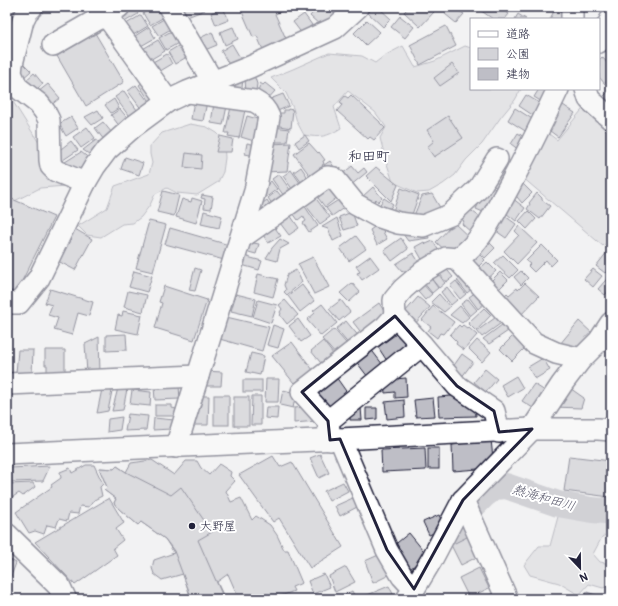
<svg xmlns="http://www.w3.org/2000/svg" width="618" height="606" font-family="Pangolin,'Klee One',sans-serif">
  <style>
    .green { fill: #d3d3d8; stroke: #7a7a8a }
    .lines { fill: none; stroke-linecap: round; stroke-linejoin: round }
    .river { stroke: #a8a8b2; stroke-width: 26 }
    .building { fill: #bebec6; stroke: #22223b }
    .minor-casing { stroke: #22223b; stroke-width: 24 }
    .highway-casing { stroke: #22223b; stroke-width: 25 }
    .minor { stroke: #fff; stroke-width: 21 }
    .highway { stroke: #fff; stroke-width: 22 }
    .marked { fill: none; stroke: #22223b; stroke-width: 3; stroke-linejoin: round }
    .poi-dot { fill: #22223b; stroke: #fff; stroke-width: 1.5 }
    .labels { text-anchor: middle; stroke-width: 4; stroke-linejoin: round; paint-order: stroke }
    .poi-label { font-size: 12px; fill: #22223b; stroke: #fff; text-anchor: start }
    .water-label { font-size: 13px; font-style: italic; fill: #58586b; stroke: #fff }
    .quarter-label { font-size: 14px; fill: #22223b; stroke: #fff }
  </style>
  <rect width="100%" height="100%" fill="#f2f2f3"/>
  <filter id="ink" filterUnits="userSpaceOnUse"><feTurbulence type="fractalNoise" baseFrequency=".025" numOctaves="2"/><feDisplacementMap in="SourceGraphic" scale="8" xChannelSelector="R" yChannelSelector="G"/><feConvolveMatrix kernelMatrix="1 2 1 2 8 2 1 2 1" color-interpolation-filters="sRGB"/></filter>
  <g filter="url(#ink)">
    <g class="green">
      <polygon points="7,7 32,7 9,21 7,36"/>
      <path d="M403,46L415,67L435,61L465,46L471,48V89H521L515,100L501,117L482,144L466,160L455,175L443,184L429,192L417,193L393,182L386,161L380,138L386,127L375,112L348,91L334,107L341,128C327,137 320,138 304,135L297,122L293,108L286,93L271,78L293,69L329,53L362,56L375,63L384,56Z"/>
      <polygon points="7,92 66,186 40,188 7,205"/>
      <polygon points="586,105 611,127 611,238 603,246 522,177 545,131 557,140"/>
      <polygon points="190,124 207,127 217,133 224,140 225,158 223,172 218,182 197,195 177,193 167,188 155,194 150,205 141,217 133,223 122,224 101,237 87,235 78,226 107,208 115,186 149,174 152,163 150,154 150,146 162,133"/>
      <polygon points="559,513 577,517 611,517 611,532 602,537 593,554 600,562 611,564 611,585 603,588 589,584 579,595 559,583 530,575 524,565 539,546 550,546"/>
    </g>
    <g class="lines">
      <polyline class="river" points="456,532 464,515 484,495 495,487 506,486 558,504 592,510 605,511 611,508"/>
    </g>
    <g class="building">
      <polygon points="126,7 134,7 138,14 121,24 116,16"/>
      <polygon points="139,7 149,7 141,12"/>
      <polygon points="153,7 161,7 166,16 150,25 143,13"/>
      <polygon points="182,7 203,7 205,10 187,17"/>
      <polygon points="240,7 280,7 282,11 275,14 287,41 264,52 257,36 253,37"/>
      <polygon points="318,7 337,7 340,9 329,22 326,20 321,26 310,16"/>
      <polygon points="371,7 378,7 391,19 383,27 367,12"/>
      <polygon points="409,7 428,7 434,12 420,27 404,12"/>
      <polygon points="451,7 453,7 464,14 456,23 445,14"/>
      <polygon points="482,7 498,7 509,14 505,19 493,19 480,10"/>
      <polygon points="556,7 569,7 567,19 550,19"/>
      <polygon points="223,8 229,20 216,25 211,13"/>
      <polygon points="304,14 312,25 308,28 309,31 303,35 293,22"/>
      <polygon points="518,14 526,19 515,19"/>
      <polygon points="141,15 148,26 130,37 123,26"/>
      <polygon points="400,16 414,27 405,38 391,27"/>
      <polygon points="167,17 174,27 159,36 152,26"/>
      <polygon points="367,20 380,32 366,45 354,33"/>
      <polygon points="446,26 456,46 420,65 410,45"/>
      <polygon points="149,27 155,38 141,46 135,36"/>
      <polygon points="233,27 238,39 225,45 220,32"/>
      <polygon points="175,29 182,41 166,50 159,38"/>
      <polygon points="212,32 217,45 205,50 200,38"/>
      <polygon points="95,33 124,82 86,106 57,56"/>
      <polygon points="158,40 165,51 148,61 141,50"/>
      <polygon points="183,43 190,55 175,64 168,52"/>
      <polygon points="232,44 242,61 231,68 221,51"/>
      <polygon points="167,54 172,64 157,73 151,63"/>
      <polygon points="602,57 611,67 611,77 605,84 599,77 599,60"/>
      <polygon points="22,62 31,71 22,79 18,64"/>
      <polygon points="452,64 459,73 440,86 434,78"/>
      <polygon points="34,73 43,84 33,92 25,81"/>
      <polygon points="254,75 257,84 255,97 246,95 245,77"/>
      <polygon points="146,79 159,97 151,103 139,85"/>
      <polygon points="243,79 241,96 233,94 236,81"/>
      <polygon points="260,83 263,85 265,83 275,91 267,100 258,93"/>
      <polygon points="48,84 60,98 50,106 38,92"/>
      <polygon points="136,85 150,104 142,110 128,91"/>
      <polygon points="539,89 552,89 547,105 534,97"/>
      <polygon points="611,89 611,108 602,98"/>
      <polygon points="124,91 139,113 131,119 115,97"/>
      <polygon points="283,94 289,106 273,113 270,99"/>
      <polygon points="351,95 380,122 380,123 385,128 374,140 370,137 368,139 337,111 342,105 340,102 345,96 348,98"/>
      <polygon points="526,95 548,108 540,120 519,106"/>
      <polygon points="114,99 119,108 111,113 105,105"/>
      <polygon points="194,100 207,102 203,121 191,119"/>
      <polygon points="214,103 227,106 223,125 211,123"/>
      <polygon points="563,105 575,113 558,137 546,128"/>
      <polygon points="231,107 245,110 239,138 228,136 229,133 225,133"/>
      <polygon points="515,108 537,122 530,134 508,120"/>
      <polygon points="120,109 129,120 120,127 111,115"/>
      <polygon points="288,109 293,110 291,128 274,125 277,113 284,113 284,110 288,110"/>
      <polygon points="98,110 103,118 92,125 85,117"/>
      <polygon points="247,116 261,120 257,142 241,137"/>
      <polygon points="448,116 463,138 434,157 427,147 434,141 427,130"/>
      <polygon points="71,117 78,128 66,136 59,124"/>
      <polygon points="103,122 112,133 104,140 95,128"/>
      <polygon points="87,127 95,138 81,148 73,137"/>
      <polygon points="274,127 289,129 287,142 271,142"/>
      <polygon points="518,133 530,141 523,153 511,144"/>
      <polygon points="305,135 309,141 299,148 295,142"/>
      <polygon points="220,136 233,139 231,152 216,152"/>
      <polygon points="96,140 101,143 92,156 83,150"/>
      <polygon points="71,141 78,150 60,162 56,153"/>
      <polygon points="247,143 257,145 255,156 245,154"/>
      <polygon points="291,143 287,171 265,172 270,144"/>
      <polygon points="309,143 318,153 319,152 325,160 323,161 324,164 322,165 326,171 313,180 294,154"/>
      <polygon points="81,152 90,159 89,162 79,169 63,166 65,162"/>
      <polygon points="186,153 202,155 201,169 184,167"/>
      <polygon points="125,157 143,163 139,175 121,169"/>
      <polygon points="330,161 334,167 329,171 324,165"/>
      <polygon points="503,163 513,169 503,190 489,184"/>
      <polygon points="352,166 358,173 364,168 367,172 350,186 341,175"/>
      <polygon points="301,167 311,182 304,186 294,172"/>
      <polygon points="376,167 398,185 391,201 366,176"/>
      <polygon points="291,170 303,187 295,193 283,176"/>
      <polygon points="279,174 293,194 286,199 272,179"/>
      <polygon points="271,181 277,189 260,202 261,191"/>
      <polygon points="521,182 532,193 522,203 512,191"/>
      <polygon points="330,183 339,196 325,207 315,194"/>
      <polygon points="487,185 502,192 490,215 476,209"/>
      <polygon points="373,187 382,198 378,202 376,199 370,205 362,197"/>
      <polygon points="401,188 419,195 410,220 391,217"/>
      <polygon points="163,191 179,195 174,216 157,212"/>
      <polygon points="277,191 285,201 275,208 268,198"/>
      <polygon points="537,193 542,198 542,200 550,206 540,219 527,209 530,204 529,203"/>
      <polygon points="432,194 442,211 413,218 422,196"/>
      <polygon points="202,195 213,197 211,209 204,208 205,199 201,198"/>
      <polygon points="314,196 330,217 320,224 304,203"/>
      <polygon points="343,197 348,205 332,216 326,208"/>
      <polygon points="192,198 202,201 196,223 176,217 182,199 191,202"/>
      <polygon points="384,198 393,204 389,210 377,209"/>
      <polygon points="512,198 525,208 516,221 502,210"/>
      <polygon points="12,199 54,217 16,293 7,289 7,211"/>
      <polygon points="267,200 273,209 251,224 255,209"/>
      <polygon points="302,202 318,226 309,232 303,223 306,221 303,216 298,220 290,209"/>
      <polygon points="469,209 487,222 474,235 462,224 464,221 461,219"/>
      <polygon points="204,211 222,216 219,228 201,224"/>
      <polygon points="528,211 536,219 527,229 519,221"/>
      <polygon points="288,212 299,228 289,235 277,219"/>
      <polygon points="352,212 357,226 344,230 339,217"/>
      <polygon points="502,214 516,224 506,238 492,228"/>
      <polygon points="337,218 343,236 333,241 328,229 322,227"/>
      <polygon points="149,221 166,225 153,272 136,268"/>
      <polygon points="270,221 281,236 268,243 259,228"/>
      <polygon points="380,223 385,230 383,232 387,239 377,245 370,230"/>
      <polygon points="454,223 471,239 456,253 448,253 436,242"/>
      <polygon points="519,226 537,243 517,264 504,251 519,235 515,231"/>
      <polygon points="170,228 229,245 224,260 165,244"/>
      <polygon points="75,229 92,239 75,270 58,261"/>
      <polygon points="400,230 427,231 429,238 408,241"/>
      <polygon points="356,236 366,249 349,261 340,248"/>
      <polygon points="484,237 495,248 485,258 475,247"/>
      <polygon points="401,238 408,249 392,261 384,250"/>
      <polygon points="280,239 289,244 280,249 277,261 266,258 272,248"/>
      <polygon points="243,241 259,244 256,254 241,250"/>
      <polygon points="433,241 440,253 424,263 415,247 424,242 426,244"/>
      <polygon points="542,245 557,260 551,266 546,260 534,272 528,266 530,264 526,261"/>
      <polygon points="475,250 485,260 473,272 463,263"/>
      <polygon points="608,251 611,254 611,266 605,273 596,266"/>
      <polygon points="413,253 423,268 408,278 403,270 402,271 396,264"/>
      <polygon points="240,255 262,261 259,270 238,264"/>
      <polygon points="503,255 518,270 510,278 494,263"/>
      <polygon points="370,256 379,268 362,280 357,273 360,272 356,266"/>
      <polygon points="313,257 329,287 314,294 298,264"/>
      <polygon points="487,262 496,271 482,284 473,275"/>
      <polygon points="443,265 453,277 446,282 437,270"/>
      <polygon points="195,268 201,270 195,291 189,290"/>
      <polygon points="593,269 602,276 593,287 584,279"/>
      <polygon points="296,270 302,282 287,295 284,292 286,290 284,285 287,275"/>
      <polygon points="134,271 152,276 147,292 129,287"/>
      <polygon points="521,271 528,278 521,285 514,277"/>
      <polygon points="437,272 445,283 439,288 430,277"/>
      <polygon points="500,272 508,280 494,294 486,286"/>
      <polygon points="258,274 278,279 273,297 254,292"/>
      <polygon points="611,274 611,290 610,289 605,295 598,289"/>
      <polygon points="463,275 473,288 467,293 457,280"/>
      <polygon points="430,277 438,288 432,293 423,282"/>
      <polygon points="420,281 432,294 425,300 413,286"/>
      <polygon points="456,281 466,294 460,299 450,286"/>
      <polygon points="352,283 360,292 349,302 340,293"/>
      <polygon points="525,283 539,296 518,318 500,300 507,293 509,295 517,288 518,290"/>
      <polygon points="302,285 314,301 300,312 288,296"/>
      <polygon points="164,286 207,300 194,340 155,328 162,303 159,302"/>
      <polygon points="447,287 457,300 451,305 441,292"/>
      <polygon points="50,289 93,302 89,316 78,313 72,335 54,330 58,318 48,315 52,305 45,303"/>
      <polygon points="128,291 147,295 143,312 124,307"/>
      <polygon points="476,292 485,303 478,309 469,297"/>
      <polygon points="236,294 256,299 252,316 231,311"/>
      <polygon points="439,294 450,307 444,312 431,302"/>
      <polygon points="418,297 430,307 414,325 405,312"/>
      <polygon points="468,299 477,310 470,316 461,304"/>
      <polygon points="258,300 277,305 271,323 253,317"/>
      <polygon points="285,300 298,315 287,324 280,315 281,314 280,312 282,309 279,305"/>
      <polygon points="341,300 350,312 339,321 329,309"/>
      <polygon points="379,303 388,317 363,335 353,322"/>
      <polygon points="322,304 337,323 321,336 307,320 315,313 313,311"/>
      <polygon points="433,306 454,322 448,330 447,329 443,334 440,333 437,338 428,331 431,327 422,320"/>
      <polygon points="460,306 469,317 462,323 450,315"/>
      <polygon points="484,308 491,315 476,331 468,323"/>
      <polygon points="123,311 142,315 138,334 115,329 118,315 122,316"/>
      <polygon points="499,315 504,321 482,337 477,331"/>
      <polygon points="222,316 269,327 262,351 216,338"/>
      <polygon points="298,319 310,336 301,342 289,326"/>
      <polygon points="346,321 360,338 350,346 336,329"/>
      <polygon points="579,321 593,334 579,351 572,345 568,351 560,344"/>
      <polygon points="506,322 511,329 489,344 483,339"/>
      <polygon points="273,325 284,329 278,348 267,345"/>
      <polygon points="459,325 461,327 463,325 468,329 469,328 477,335 464,350 456,344 457,342 450,335"/>
      <polygon points="334,329 351,349 336,355 322,339"/>
      <polygon points="399,332 411,349 389,364 378,347"/>
      <polygon points="126,334 127,350 106,351 106,335"/>
      <polygon points="515,334 527,346 512,361 500,349"/>
      <polygon points="99,337 100,373 87,373 85,344"/>
      <polygon points="477,340 491,352 482,362 469,349"/>
      <polygon points="323,341 337,359 325,368 311,351"/>
      <polygon points="292,342 316,374 298,388 272,356"/>
      <polygon points="370,348 383,365 368,377 355,360"/>
      <polygon points="18,350 33,350 32,374 16,373"/>
      <polygon points="45,350 65,350 65,374 47,373 47,365 45,365"/>
      <polygon points="251,353 264,356 260,375 246,372"/>
      <polygon points="462,354 473,362 461,378 450,371"/>
      <polygon points="543,358 550,370 535,379 528,367"/>
      <polygon points="485,369 497,379 486,392 474,382"/>
      <polygon points="205,371 222,372 221,386 204,386"/>
      <polygon points="516,376 523,388 508,397 501,385"/>
      <polygon points="336,377 348,394 327,409 315,392"/>
      <polygon points="406,378 407,397 395,398 395,392 385,393 384,380"/>
      <polygon points="266,379 279,379 278,402 265,402"/>
      <rect x="243" y="380" width="19" height="12"/>
      <polygon points="534,384 545,391 533,408 522,401"/>
      <polygon points="179,386 180,399 155,400 154,387"/>
      <polygon points="567,386 584,398 581,408 553,407"/>
      <polygon points="118,388 127,389 123,410 112,411"/>
      <polygon points="102,389 112,391 108,411 97,413"/>
      <polygon points="132,390 151,392 150,406 130,404"/>
      <polygon points="283,390 296,393 293,408 280,405"/>
      <rect x="214" y="395" width="15" height="30"/>
      <polygon points="464,395 475,405 476,416 439,417 438,397"/>
      <polygon points="194,396 209,396 208,425 193,425"/>
      <polygon points="252,396 261,396 261,425 251,425"/>
      <rect x="234" y="397" width="15" height="29"/>
      <polygon points="433,398 435,416 416,417 414,400"/>
      <polygon points="404,400 405,417 387,419 385,402"/>
      <polygon points="155,405 172,405 172,408 176,409 176,416 155,416"/>
      <polygon points="266,407 278,407 277,419 265,418"/>
      <polygon points="306,407 317,421 294,423 294,408"/>
      <polygon points="361,408 362,420 350,420 350,409"/>
      <polygon points="366,408 377,408 377,419 366,420"/>
      <polygon points="128,414 148,416 146,430 125,431"/>
      <polygon points="122,417 120,430 107,432 108,419"/>
      <polygon points="154,418 174,420 171,429 153,430"/>
      <polygon points="491,440 493,458 478,469 453,471 452,445"/>
      <polygon points="425,448 426,470 382,472 381,450"/>
      <rect x="428" y="448" width="11" height="21"/>
      <polygon points="320,454 329,473 319,478 310,458"/>
      <polygon points="273,456 280,467 292,462 343,547 310,568 279,518 273,522 239,475"/>
      <polygon points="569,456 611,461 611,496 610,497 564,491"/>
      <polygon points="152,460 174,475 186,461 197,461 201,468 209,475 219,464 231,472 230,476 235,481 226,491 231,502 241,498 252,520 256,516 270,525 277,535 284,550 288,550 302,583 292,587 294,591 273,599 239,599 228,574 217,582 225,599 191,599 183,574 162,580 154,574 152,568 154,560 174,553 165,539 141,522 138,525 119,509 114,503 116,499 104,490 107,487 99,468 114,469 117,466 126,472 131,463"/>
      <polygon points="86,465 94,465 103,484 100,487 102,496 94,500 89,507 80,506 78,514 69,513 67,521 59,519 56,527 47,525 44,534 35,531 29,533 16,512 52,487 51,485 61,478 60,472 70,468 72,473"/>
      <polygon points="50,466 43,481 11,482 10,468"/>
      <polygon points="117,466 126,472 171,495 181,487 212,532 198,540 224,599 192,599 174,551 165,539 141,522 138,525 119,509 114,503 116,499 104,490 107,487 99,468 114,469"/>
      <polygon points="7,469 8,469 9,484 33,483 35,487 23,496 19,493 11,498 8,494 7,495"/>
      <polygon points="343,482 348,491 329,501 324,491"/>
      <polygon points="355,497 359,506 340,516 335,506"/>
      <polygon points="109,498 124,523 116,529 123,540 113,548 117,555 75,585 35,542"/>
      <polygon points="439,515 445,528 429,535 423,522"/>
      <polygon points="409,533 427,555 410,569 392,547"/>
      <polygon points="471,535 481,555 461,565 451,545"/>
      <polygon points="383,553 393,573 373,583 365,561"/>
      <polygon points="7,558 16,563 7,587"/>
      <polygon points="346,567 355,582 335,592 329,576"/>
      <polygon points="479,568 489,588 469,598 459,578"/>
      <polygon points="324,574 330,587 313,594 308,581"/>
      <polygon points="389,586 395,598 366,599 365,596"/>
      <polygon points="352,591 356,599 337,599"/>
      <polygon points="587,592 601,597 600,599 584,599"/>
      <polygon points="495,593 497,599 478,599"/>
    </g>
    <g class="lines">
      <g class="minor-casing">
        <g id="minor">
          <polyline points="32,7 27,12 23,20 12,64 11,73 17,87 39,104 45,112 49,120 50,160 51,166 56,171 85,183"/>
          <polyline points="169,7 213,82"/>
          <polyline points="106,15 168,101"/>
          <polyline points="572,19 572,7"/>
          <polyline points="599,42 611,19"/>
          <polyline points="53,45 119,7"/>
          <polyline points="586,89 589,99 611,119"/>
          <polyline points="241,238 327,177 334,178 355,204 377,216 398,223 423,226 450,215 479,188 497,159"/>
          <polyline points="457,259 534,343 556,353 581,359"/>
          <polyline points="7,303 19,303 39,278 85,183 95,166 107,150 134,126 168,101 187,92 250,67 335,28 358,7"/>
          <polyline points="422,345 457,386 494,411 499,432"/>
          <polyline points="7,384 198,376"/>
          <polyline points="328,421 422,345 395,316"/>
          <polyline points="340,439 387,550 402,576 414,589 407,599"/>
          <path d="M330,440L328,421L302,392L385,327L395,316L394,300L403,289L424,271L446,258L457,259C480,244 491,219 504,196C523,161 541,125 558,89"/>
          <path d="M176,447L255,191L269,117C266,109 262,105 254,101L189,92"/>
          <polyline points="7,454 340,439 532,429 598,429 611,430"/>
          <polyline points="463,500 507,599"/>
          <polyline points="414,589 432,559 463,500 532,429 562,384 581,359 599,341 611,323"/>
        </g>
      </g>
      <g class="highway-casing">
        <polyline id="highway" points="7,535 59,586 65,599"/>
      </g>
      <use href="#minor" class="minor"/>
      <use href="#highway" class="highway"/>
    </g>
  </g>
  <path d="M0 0H618V606H0ZM395,316L457,386L494,411L499,432L532,429L463,500L414,589L387,550L340,439L330,440L328,421L302,392Z" fill="#f2f2f3" fill-opacity=".55" fill-rule="evenodd"/>
  <path class="marked" d="M395,316L457,386L494,411L499,432L532,429L463,500L414,589L387,550L340,439L330,440L328,421L302,392Z"/>
  <circle class="poi-dot" cx="192" cy="526" r="4"/>
  <g class="labels">
    <g class="poi-label">
      <text x="200" y="530">大野屋</text>
    </g>
    <g class="water-label">
      <text transform="translate(544 497) rotate(16)" y="5">熱海和田川</text>
    </g>
    <g class="quarter-label">
      <text x="369" y="161">和田町</text>
    </g>
  </g>
  <rect width="618" height="606" fill="none" stroke="#fff" stroke-width="24"/>
  <rect x="12" y="12" width="594" height="582" fill="none" stroke="#22223b" stroke-width="1.5" filter="url(#ink)"/>
  <rect x="470" y="18" width="130" height="72" fill="#ffffff" stroke="#a7a7b1"/>
  <rect x="478" y="31" width="20" height="6" fill="#ffffff" stroke="#a7a7b1"/>
  <text x="506" y="38" font-size="12" fill="#22223b">道路</text>
  <rect x="478" y="48" width="20" height="12" fill="#d3d3d8" stroke="#a7a7b1"/>
  <text x="506" y="58" font-size="12" fill="#22223b">公園</text>
  <rect x="478" y="68" width="20" height="12" fill="#bebec6" stroke="#a7a7b1"/>
  <text x="506" y="78" font-size="12" fill="#22223b">建物</text>
  <g transform="translate(580 568) rotate(158)" stroke="#ffffff" stroke-width="3" paint-order="stroke">
  <path d="M0-3L7 15L0 10L-7 15Z" fill="#22223b"/>
  <text y="-6" font-size="11" font-weight="bold" text-anchor="middle" fill="#22223b">N</text>
  </g>
</svg>
